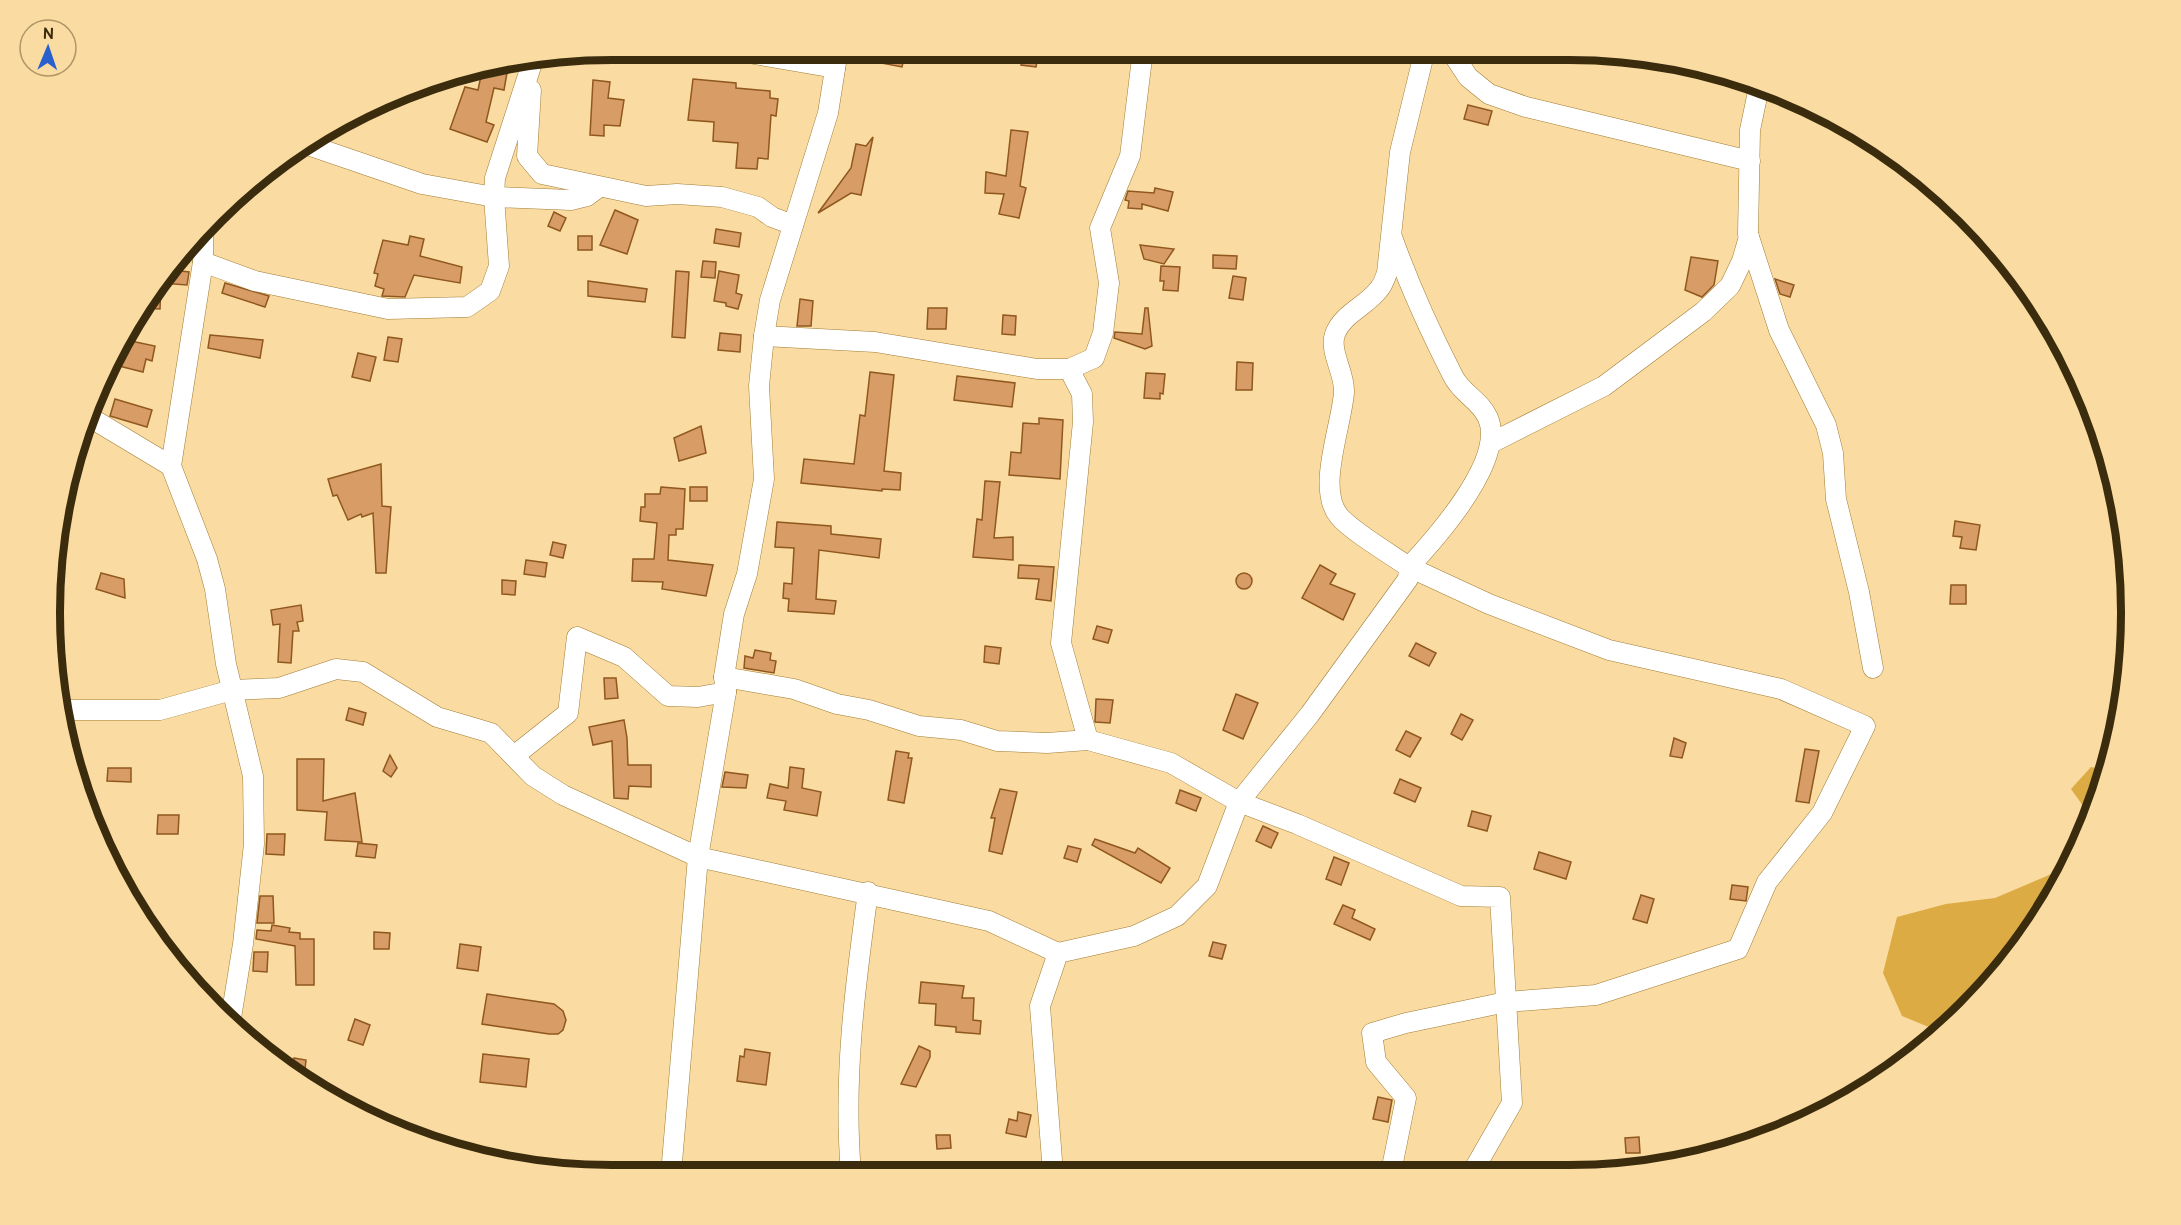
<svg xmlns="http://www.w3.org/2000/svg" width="2181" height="1225" font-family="Overpass,sans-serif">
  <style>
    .green { fill: #dcab44 }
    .building { fill: #d89c66; stroke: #8f581f; stroke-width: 1.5 }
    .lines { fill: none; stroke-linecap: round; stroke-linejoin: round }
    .street-casing { stroke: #a17d34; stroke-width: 21 }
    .street { stroke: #fff; stroke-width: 20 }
    .rim { fill: none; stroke: #3b2c0d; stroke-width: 8 }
  </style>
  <rect width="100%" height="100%" fill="#fadba2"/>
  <g class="green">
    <polygon points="2091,767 2107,770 2102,794 2091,817 2071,789"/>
    <polygon points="2068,867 2056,894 1967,1010 1941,1032 1902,1016 1883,973 1897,917 1946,904 1995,898"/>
  </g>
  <g class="building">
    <polygon points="883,50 905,54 902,67 881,63"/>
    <polygon points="1024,50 1039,50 1036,67 1021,65"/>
    <polygon points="508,67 504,90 494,88 486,122 494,125 487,142 450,129 465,87 478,90 482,71"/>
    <polygon points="693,79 736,83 736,88 770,91 770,98 778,99 776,116 771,115 768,159 758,158 757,169 736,168 738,143 713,141 714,122 688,120"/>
    <polygon points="593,80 610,82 608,98 624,100 620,126 604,125 604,136 590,135"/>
    <polygon points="1468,105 1492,111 1488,125 1464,119"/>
    <polygon points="1011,130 1028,132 1020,186 1026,188 1019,218 999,214 1004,194 985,193 986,172 1006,176"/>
    <polygon points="873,137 861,195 851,193 818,213 851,168 856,144 866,146"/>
    <polygon points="1155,188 1173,192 1168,211 1142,204 1142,209 1128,208 1129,201 1125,200 1128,191 1154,193"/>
    <polygon points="615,210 638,220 627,254 600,245"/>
    <polygon points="554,212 566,218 560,231 548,226"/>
    <polygon points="716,229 741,233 739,247 714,243"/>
    <polygon points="410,236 424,239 420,256 462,267 460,283 414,275 405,297 382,296 384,289 375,286 378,274 374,273 383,240 408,245"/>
    <rect x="578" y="236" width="14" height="14"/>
    <polygon points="1140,245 1174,249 1164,264 1144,259"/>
    <polygon points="1213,255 1237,256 1236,269 1213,268"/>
    <polygon points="1691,257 1718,261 1714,285 1702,297 1685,290"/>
    <polygon points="703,261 716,262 715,278 701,277"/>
    <polygon points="1161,266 1180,267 1178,291 1163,290 1164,281 1160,281"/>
    <polygon points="172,270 189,272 187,285 161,283 160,309 141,308 145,299"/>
    <polygon points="676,271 689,272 685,338 672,337"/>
    <polygon points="719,271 739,275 736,293 742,295 738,309 726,306 726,303 714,301"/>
    <polygon points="1233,276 1246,278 1243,300 1229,298"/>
    <polygon points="1775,279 1794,285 1790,297 1780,294"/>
    <polygon points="588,281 647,289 645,302 588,296"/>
    <polygon points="225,283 269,296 265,307 222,293"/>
    <polygon points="800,299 813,301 811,326 797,326"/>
    <polygon points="928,308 947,308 946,329 927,329"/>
    <polygon points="1145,308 1148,308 1152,346 1145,349 1114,338 1115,332 1142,334"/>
    <polygon points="1003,315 1016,316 1015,335 1002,334"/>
    <polygon points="720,333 741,335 740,352 718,350"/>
    <polygon points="210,335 263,340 260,358 208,348"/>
    <polygon points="388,337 402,339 398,362 384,360"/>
    <polygon points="126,340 155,346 152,361 146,359 143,372 115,365"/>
    <polygon points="358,353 376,357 370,381 352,377"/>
    <polygon points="1237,362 1253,363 1252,390 1236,390"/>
    <polygon points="870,372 894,375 884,471 901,473 900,490 882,489 882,491 801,483 804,459 854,464 860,415 865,416"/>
    <polygon points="1146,373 1165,374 1163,394 1160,393 1160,399 1144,398"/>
    <polygon points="957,376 1015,383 1012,407 954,400"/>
    <polygon points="115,399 152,410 147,427 110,416"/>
    <polygon points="1039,418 1063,420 1060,479 1009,475 1011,452 1021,453 1023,423 1039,424"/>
    <polygon points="701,426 706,453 679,461 674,438"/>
    <polygon points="381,464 382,506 391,507 386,573 376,573 373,513 362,517 361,514 348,520 337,495 333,496 328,479"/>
    <polygon points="985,481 1000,482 994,538 1013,537 1013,560 973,557 977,519 982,520"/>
    <polygon points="661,487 685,489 683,529 676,529 676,535 669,535 668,560 713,565 706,596 662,589 663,582 632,581 633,559 654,559 657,523 640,521 641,507 645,507 645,494 660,494"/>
    <rect x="690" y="487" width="17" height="14"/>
    <polygon points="1955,521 1980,525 1976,550 1960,548 1962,537 1953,536"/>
    <polygon points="777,522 831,526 831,534 881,539 879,558 819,550 816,599 836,601 834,614 788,611 789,599 783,598 784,583 792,584 794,548 775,547"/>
    <polygon points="553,542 566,545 563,558 550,555"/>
    <polygon points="526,560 547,563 545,577 524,574"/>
    <polygon points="1019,565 1054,567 1051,601 1036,599 1039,579 1018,578"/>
    <polygon points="1320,565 1336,574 1330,584 1355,594 1343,620 1302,598"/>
    <circle cx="1244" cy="581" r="8"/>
    <polygon points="101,573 124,579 125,598 96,589"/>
    <polygon points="502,580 516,581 515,595 502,594"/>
    <polygon points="1951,585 1966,585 1966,604 1950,604"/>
    <polygon points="301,605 303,621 297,622 299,631 293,631 291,663 278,662 280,624 273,625 271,610"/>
    <polygon points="1097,626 1112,630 1108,643 1093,639"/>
    <polygon points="1416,643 1436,653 1429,666 1409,656"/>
    <polygon points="985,646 1001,648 999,664 984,662"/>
    <polygon points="755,650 771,653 770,660 776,661 774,673 744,668 745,656 753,658"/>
    <polygon points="604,678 616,678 618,698 605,699"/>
    <polygon points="1236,694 1258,703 1243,739 1223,730"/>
    <polygon points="1096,699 1113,700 1110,723 1095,722"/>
    <polygon points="349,708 366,713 363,725 346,720"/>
    <polygon points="1461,714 1473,720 1462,740 1451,734"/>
    <polygon points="624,720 627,738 628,765 651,765 651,787 629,786 628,799 614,798 612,741 593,745 589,727"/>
    <polygon points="1406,731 1421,738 1410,757 1396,750"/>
    <polygon points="1674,738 1686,743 1682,758 1670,756"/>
    <polygon points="1805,749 1819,751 1809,803 1796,801"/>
    <polygon points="896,751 909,753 908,758 912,758 904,803 888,800"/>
    <polygon points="390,755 397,768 391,777 383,771"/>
    <polygon points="297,759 324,759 323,801 355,793 362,842 325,840 327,812 297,810"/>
    <polygon points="790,767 804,769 802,788 821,792 817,816 784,810 786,801 767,798 770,784 788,788"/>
    <polygon points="108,768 131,768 131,782 107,781"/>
    <polygon points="725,772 748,775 746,788 722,787"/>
    <polygon points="1400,779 1421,788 1415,802 1394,793"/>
    <polygon points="1000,789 1017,792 1002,854 989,851 995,818 991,818"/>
    <polygon points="1180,790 1201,798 1196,811 1176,803"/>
    <polygon points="1472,811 1491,816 1487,831 1468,826"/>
    <polygon points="158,815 179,815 178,834 157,834"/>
    <polygon points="1263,826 1278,833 1271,848 1256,841"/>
    <polygon points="267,834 285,834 284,855 266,854"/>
    <polygon points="1095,839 1135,853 1138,848 1170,868 1161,883 1092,845"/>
    <polygon points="358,843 377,845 375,858 356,856"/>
    <polygon points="1068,846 1081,849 1077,862 1064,858"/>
    <polygon points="1539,852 1571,862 1566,879 1534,869"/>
    <polygon points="1334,857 1349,863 1341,885 1326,879"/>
    <polygon points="1732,885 1748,887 1746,901 1730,899"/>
    <polygon points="1641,895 1654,899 1647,923 1633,919"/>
    <polygon points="260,896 273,896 274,923 257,923"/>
    <polygon points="1343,905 1355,910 1352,918 1375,929 1370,940 1334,924"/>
    <polygon points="272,925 290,928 289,932 300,933 300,939 314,939 314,985 296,985 295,946 256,939 257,930 271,931"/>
    <polygon points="374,932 390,933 389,949 374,949"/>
    <polygon points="1213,942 1226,945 1222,959 1209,956"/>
    <polygon points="460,944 481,947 478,971 457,968"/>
    <polygon points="254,952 268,952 267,972 253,971"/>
    <polygon points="921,982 964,986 962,998 974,998 973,1020 981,1021 980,1034 956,1032 956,1027 935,1025 936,1004 919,1003"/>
    <polygon points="487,994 554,1004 563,1011 566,1020 563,1030 558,1034 549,1034 482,1024"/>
    <polygon points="355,1019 370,1025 363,1045 348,1040"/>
    <polygon points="919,1046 930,1051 930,1057 916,1087 901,1084"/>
    <polygon points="745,1049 770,1053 766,1085 737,1081 740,1056 744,1057"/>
    <polygon points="483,1054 529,1059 526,1087 480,1082"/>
    <polygon points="294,1058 306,1060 304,1078 292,1068"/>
    <polygon points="1378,1097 1392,1100 1388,1122 1373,1119"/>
    <polygon points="1018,1112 1031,1115 1026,1137 1006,1133 1009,1119 1017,1121"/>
    <polygon points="936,1135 950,1135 951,1148 937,1149"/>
    <polygon points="1639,1137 1640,1153 1626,1153 1625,1138"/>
  </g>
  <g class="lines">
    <g class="street-casing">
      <g id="street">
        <polyline points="731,50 835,68"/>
        <polyline points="1451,51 1468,77 1489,94 1526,107 1750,161"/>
        <polyline points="1759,87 1750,130 1748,234 1779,330 1826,425 1833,453 1836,499 1859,592 1873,668"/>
        <polyline points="531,90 527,156 542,174 646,196 677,194 722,197 758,207 772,217 793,225"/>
        <polyline points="308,145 422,184 494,197 571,200 587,196 599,187"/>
        <polyline points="203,237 203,262 171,466 207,559 215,589 226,664 253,776 254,844 243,944 231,1018"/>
        <polyline points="203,262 255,281 388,309 467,307 490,291 499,266 494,197 495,178 532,63"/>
        <polyline points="764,336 875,342 1037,369 1069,369 1094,358 1103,333 1109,283 1100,228 1130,156 1143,50"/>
        <polyline points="1069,369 1082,394 1083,422 1061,643 1088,740"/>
        <polyline points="91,418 171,466"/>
        <polyline points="1491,443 1604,386 1703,312 1730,286 1742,261 1749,237"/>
        <polyline points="724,677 794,689 837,704 869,710 919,726 961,730 997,741 1047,743 1088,740 1171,763 1239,802 1297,824 1461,896 1500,897 1512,1103 1473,1171"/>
        <polyline points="65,710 160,710 232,690 279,688 336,669 363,672 437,717 491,733 533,776 563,795 698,857 989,921 1058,953"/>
        <polyline points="514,756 568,713 577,637 624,657 668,696 698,697 726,692"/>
        <path d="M1391,1172L1406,1098L1376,1062L1372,1033L1406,1023L1506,1002L1596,995L1738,949L1767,882L1822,813L1865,726L1781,689L1609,650L1489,604L1409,567C1436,538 1506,460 1488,418C1480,400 1461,393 1453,376C1430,331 1409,285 1392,237"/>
        <path d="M851,1173C843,1079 855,986 868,892"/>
        <path d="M1053,1173L1040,1006L1058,953L1134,936L1177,916L1207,886L1239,802L1310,714L1408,579L1409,567C1393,556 1350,530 1339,516C1316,489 1342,425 1344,392C1345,373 1329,352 1335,334C1343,313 1367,306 1379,289C1383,285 1385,278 1387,273L1400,152L1425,50"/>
        <polyline points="671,1174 698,857 726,692 724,677 734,614 747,574 764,479 759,386 764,336 770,300 828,113 838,50"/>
      </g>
    </g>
    <use href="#street" class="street"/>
  </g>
  <path d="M0 0H2181V1225H0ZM612 60H1569A552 552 0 0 1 2121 612V613A552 552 0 0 1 1569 1165H612A552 552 0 0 1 60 613V612A552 552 0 0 1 612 60Z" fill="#fadba2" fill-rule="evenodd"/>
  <path class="rim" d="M612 60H1569A552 552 0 0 1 2121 612V613A552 552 0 0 1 1569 1165H612A552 552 0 0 1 60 613V612A552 552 0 0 1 612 60Z"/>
  <g transform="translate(48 48) rotate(2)"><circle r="28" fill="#fadba2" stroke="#ae9566" stroke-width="1.5"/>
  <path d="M0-4.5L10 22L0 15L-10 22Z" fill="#2a60ce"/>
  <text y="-9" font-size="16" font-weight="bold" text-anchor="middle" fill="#3b2c0d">N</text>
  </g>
</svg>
